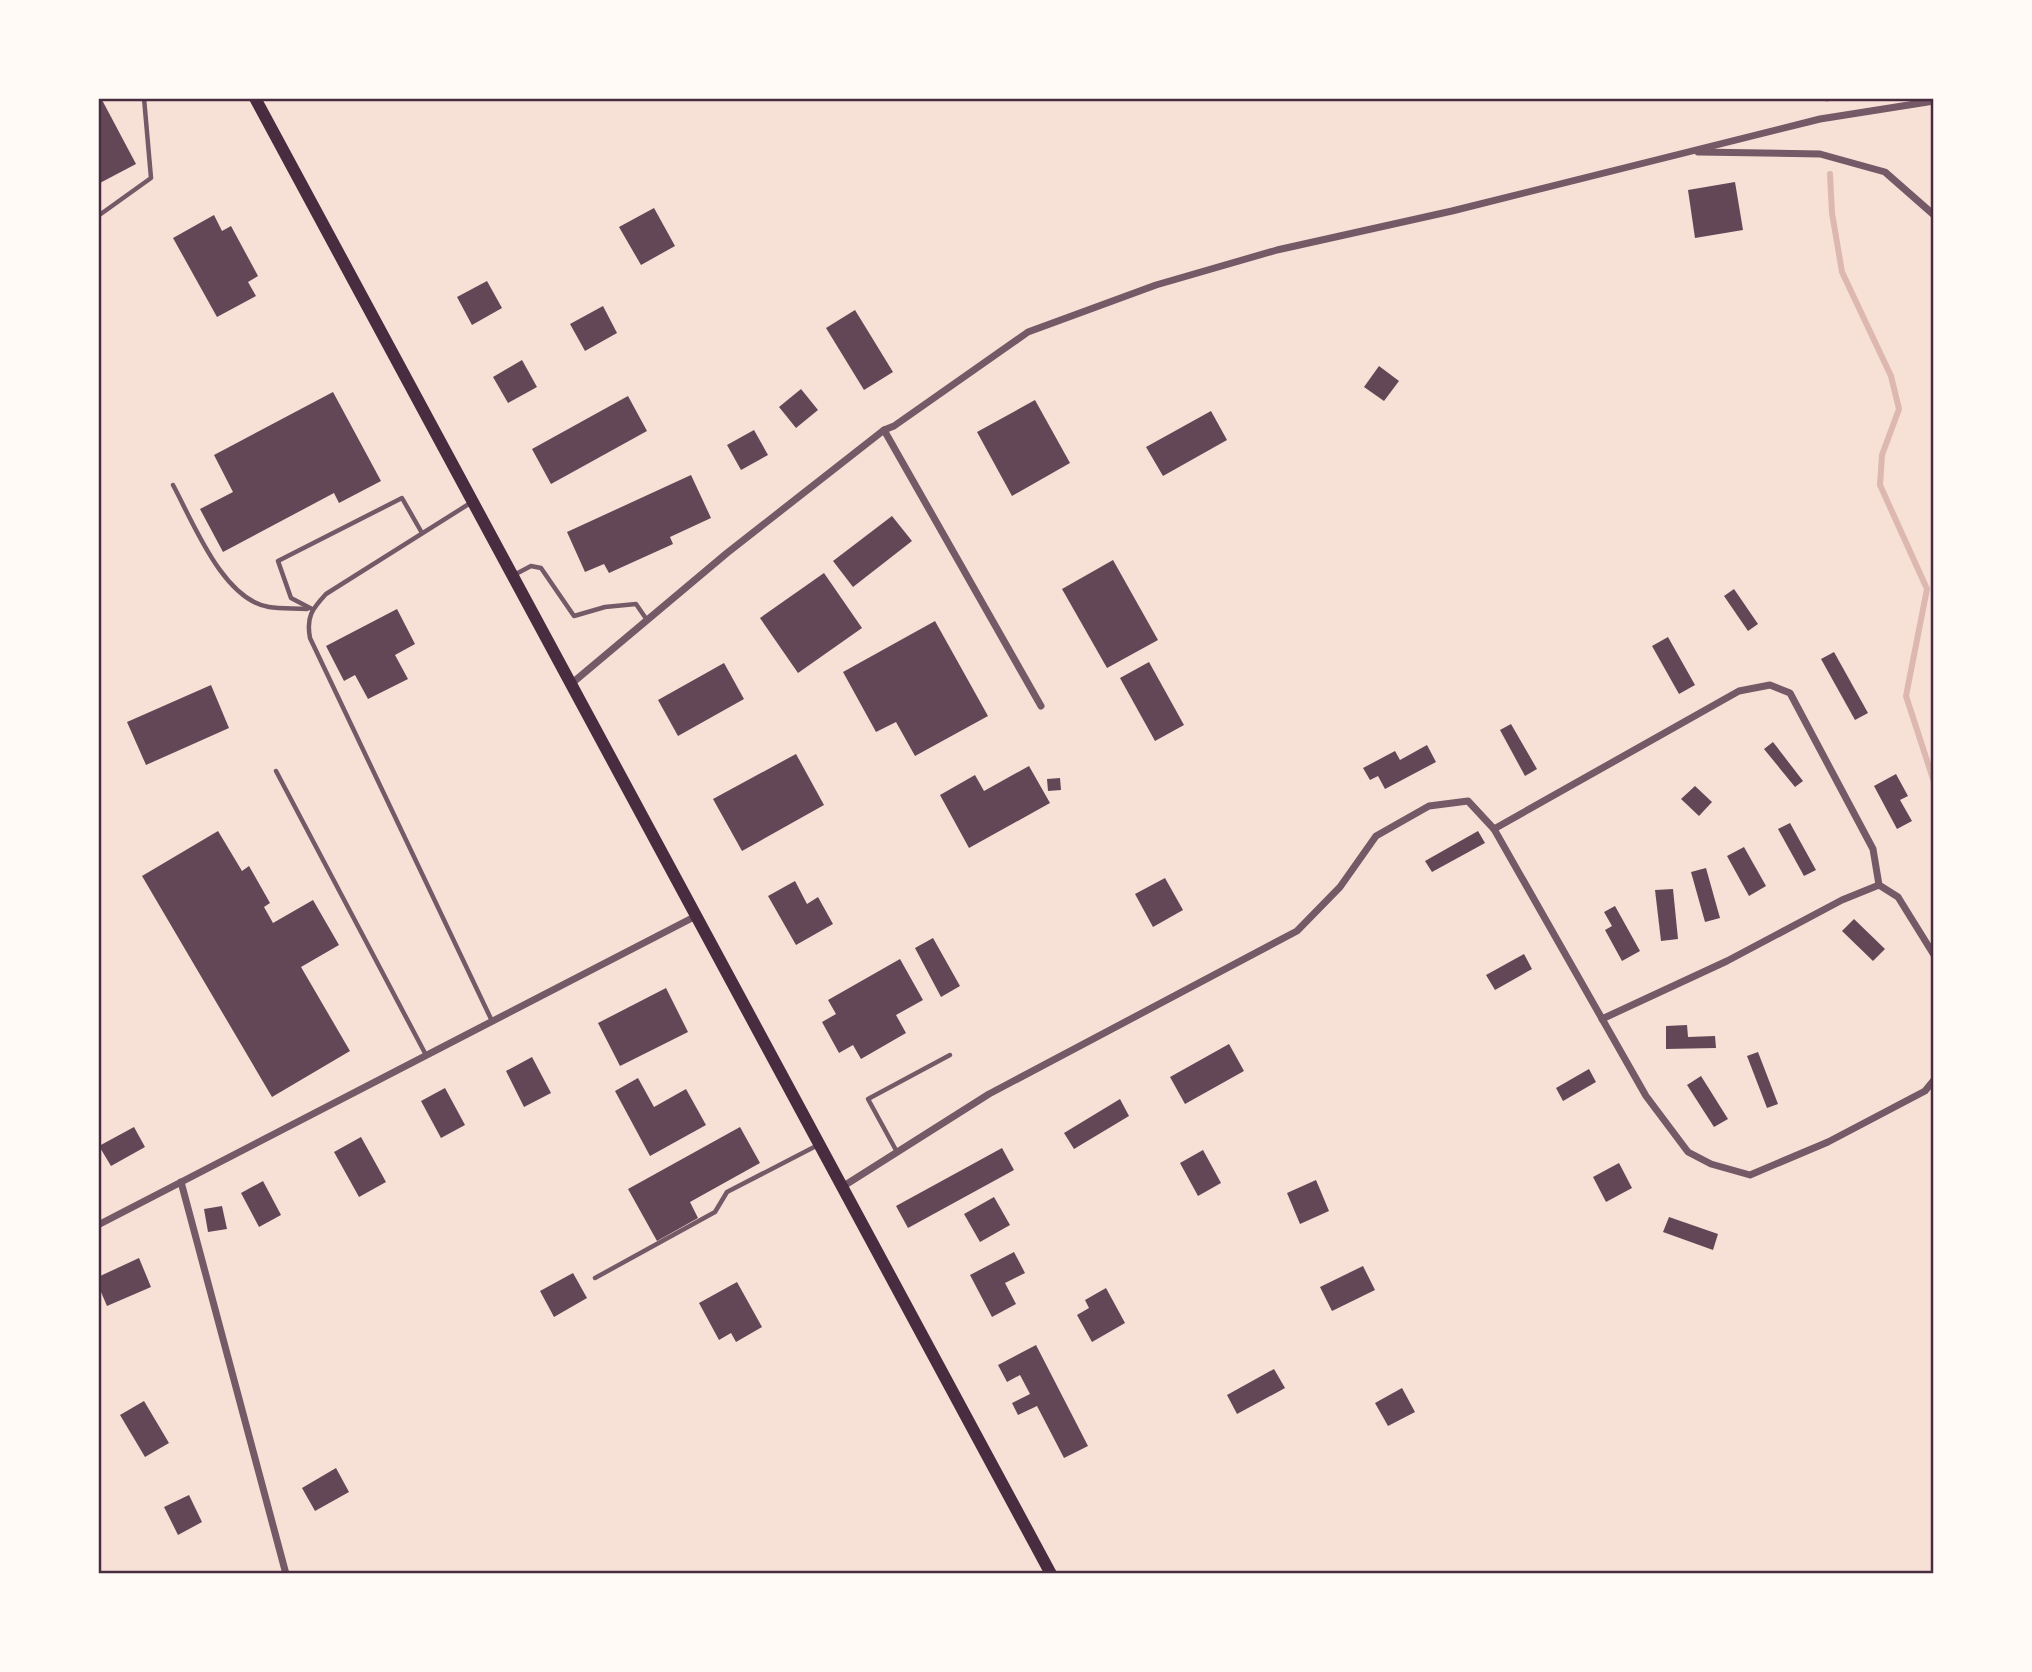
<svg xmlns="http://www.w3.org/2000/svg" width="2032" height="1672" font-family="'Open Sans',sans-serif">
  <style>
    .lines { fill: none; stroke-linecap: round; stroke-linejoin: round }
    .stream { stroke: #dcb8b0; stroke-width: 6 }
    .building { fill: #644757 }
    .service { stroke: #755966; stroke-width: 4.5 }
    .minor { stroke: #755966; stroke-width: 7 }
    .secondary { stroke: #4a2c40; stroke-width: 12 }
    .neatline { fill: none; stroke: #4a2c40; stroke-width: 2.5 }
  </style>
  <rect width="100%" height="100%" fill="#f7e1d7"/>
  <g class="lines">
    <g class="stream">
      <polyline points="1827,98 1827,99"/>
      <polyline points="1830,174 1832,213 1842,272 1891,376 1899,409 1882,455 1880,485 1927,589 1906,696 1934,782"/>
    </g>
  </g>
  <g class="building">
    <polygon points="98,98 101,98 136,164 98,184"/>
    <polygon points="1735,182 1743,230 1695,238 1688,190"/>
    <polygon points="654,208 675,246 641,265 619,227"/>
    <polygon points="214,215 222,231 231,226 258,276 248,282 256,296 217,317 173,238"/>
    <polygon points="487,281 502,308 472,325 457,297"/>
    <polygon points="603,306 617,333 585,351 570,324"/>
    <polygon points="855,310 893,372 864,390 826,328"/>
    <polygon points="522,360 537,387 508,403 493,377"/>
    <polygon points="1379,366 1399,381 1384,401 1364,387"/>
    <polygon points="801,389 818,410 796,428 779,407"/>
    <polygon points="333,392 381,481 339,503 334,493 223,552 200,509 233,492 214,455"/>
    <polygon points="628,396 647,431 551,484 532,449"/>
    <polygon points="1035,400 1070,463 1012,496 977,432"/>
    <polygon points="1211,411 1227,440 1163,476 1146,447"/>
    <polygon points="754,430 768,455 741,470 727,445"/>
    <polygon points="691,475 711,518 670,537 673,544 609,573 604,564 585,572 567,532"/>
    <polygon points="892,516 912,541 853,587 833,561"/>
    <polygon points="1113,560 1158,640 1107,668 1062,589"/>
    <polygon points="824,573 862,628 798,673 760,618"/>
    <polygon points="1734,589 1758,624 1748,631 1724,596"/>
    <polygon points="397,609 415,644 395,655 408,679 368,699 355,675 344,681 326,646"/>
    <polygon points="935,621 988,716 915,756 896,722 876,732 843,672"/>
    <polygon points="1668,637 1695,685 1679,694 1652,646"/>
    <polygon points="1834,652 1868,713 1855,720 1821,659"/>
    <polygon points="1149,662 1184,725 1155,741 1120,678"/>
    <polygon points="724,663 744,699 678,736 658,700"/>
    <polygon points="211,685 229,728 146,765 127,722"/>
    <polygon points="1511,724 1537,769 1525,776 1500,730"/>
    <polygon points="1773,742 1803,781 1795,787 1764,749"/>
    <polygon points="1427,745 1436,762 1385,789 1378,776 1370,780 1363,768 1395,751 1400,760"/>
    <polygon points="796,754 824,805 742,851 713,799"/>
    <polygon points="1029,766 1050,803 969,848 940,795 975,775 984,791"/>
    <polygon points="1896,774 1908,796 1900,800 1912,821 1897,829 1874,786"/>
    <polygon points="1060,778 1061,790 1048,791 1047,779"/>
    <polygon points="1695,786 1712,802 1699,816 1681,799"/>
    <polygon points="1790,823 1816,870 1804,876 1778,829"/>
    <polygon points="218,831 242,871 249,866 270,903 264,907 273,923 313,900 339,945 301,967 350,1051 272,1097 142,876"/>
    <polygon points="1478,831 1485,843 1432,872 1425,861"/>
    <polygon points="1744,847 1766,886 1749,896 1727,856"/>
    <polygon points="1706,868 1720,918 1705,922 1691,872"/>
    <polygon points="1165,878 1183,910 1153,927 1135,894"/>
    <polygon points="795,881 807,904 818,897 833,924 796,945 768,896"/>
    <polygon points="1673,889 1678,939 1661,941 1655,890"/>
    <polygon points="1615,906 1640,951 1622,961 1605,930 1612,926 1604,912"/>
    <polygon points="1854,919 1885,949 1873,961 1842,931"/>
    <polygon points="933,938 960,986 941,997 915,948"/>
    <polygon points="1524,954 1532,969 1495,990 1486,975"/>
    <polygon points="900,959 923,1000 896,1015 906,1033 861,1059 853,1045 839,1053 822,1022 836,1014 828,1000"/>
    <polygon points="666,988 688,1032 620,1066 598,1023"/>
    <polygon points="1687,1025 1688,1037 1715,1036 1716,1048 1666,1049 1666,1026"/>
    <polygon points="1229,1044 1244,1071 1185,1104 1170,1077"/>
    <polygon points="1758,1052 1778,1104 1767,1108 1747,1056"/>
    <polygon points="532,1057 551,1093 524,1107 506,1071"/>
    <polygon points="1589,1069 1596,1082 1563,1101 1556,1088"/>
    <polygon points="1701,1076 1728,1119 1714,1127 1687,1085"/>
    <polygon points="638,1078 654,1107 686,1089 706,1125 650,1156 615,1091"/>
    <polygon points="445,1088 465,1125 441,1138 421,1101"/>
    <polygon points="1120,1099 1129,1116 1074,1149 1064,1133"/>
    <polygon points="134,1127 145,1147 111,1166 99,1146"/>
    <polygon points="740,1127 760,1163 690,1202 698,1218 657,1241 628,1189"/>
    <polygon points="361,1137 386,1182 359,1197 334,1152"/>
    <polygon points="1002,1148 1014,1170 908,1228 896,1206"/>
    <polygon points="1203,1150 1221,1183 1198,1196 1180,1163"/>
    <polygon points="1619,1163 1632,1188 1606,1202 1593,1177"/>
    <polygon points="1316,1180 1329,1211 1300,1224 1287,1193"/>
    <polygon points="263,1181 281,1215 259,1227 241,1193"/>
    <polygon points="994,1197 1010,1225 980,1242 964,1214"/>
    <polygon points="222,1206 227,1229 208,1232 204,1209"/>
    <polygon points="1669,1217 1718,1234 1713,1250 1663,1232"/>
    <polygon points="1014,1252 1025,1273 1005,1283 1016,1304 992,1317 970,1275"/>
    <polygon points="139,1258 151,1287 107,1306 98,1285 98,1277"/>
    <polygon points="1363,1266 1375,1290 1332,1311 1320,1287"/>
    <polygon points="573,1273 587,1298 554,1317 540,1291"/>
    <polygon points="737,1282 762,1327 736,1342 731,1333 719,1340 699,1303"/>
    <polygon points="1106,1288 1125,1323 1092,1342 1077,1315 1089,1308 1085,1300"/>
    <polygon points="1036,1345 1088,1446 1064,1458 1037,1406 1018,1415 1012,1403 1030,1394 1020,1375 1007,1382 998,1365"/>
    <polygon points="1274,1369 1285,1388 1237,1414 1227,1395"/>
    <polygon points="1402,1388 1415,1412 1388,1426 1375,1403"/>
    <polygon points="144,1401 169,1443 145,1457 120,1415"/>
    <polygon points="336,1468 349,1492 315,1511 302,1488"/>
    <polygon points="189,1495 202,1522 178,1535 164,1507"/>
  </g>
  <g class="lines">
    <g class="service">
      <polyline points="98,216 151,178 144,98"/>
      <path d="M173,485C193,522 223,600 269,607C281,609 295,608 307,609"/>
      <path d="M472,502L326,594C312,609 306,617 310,638L492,1021"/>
      <polyline points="514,575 531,566 541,568 574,616 605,607 636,604 647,620"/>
      <polyline points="312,609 291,598 278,561 402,498 422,533"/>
      <polyline points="276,771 426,1055"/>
      <polyline points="897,1152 868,1099 950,1055"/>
      <polyline points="595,1278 715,1212 727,1192 818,1145"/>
    </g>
    <g class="minor">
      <polyline points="1698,152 1820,154 1885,172 1934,215"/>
      <polyline points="884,430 1041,706"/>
      <polyline points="571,684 727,553 884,430 894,426 1028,332 1156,285 1277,250 1452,211 1820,119 1934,101"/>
      <polyline points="1494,829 1739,691 1770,685 1790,693 1873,849 1879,885 1898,897 1934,955"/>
      <polyline points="1602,1019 1727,961 1842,900 1879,885"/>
      <polyline points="181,1182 286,1574"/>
      <polyline points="842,1187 989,1094 1297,931 1340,887 1376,836 1429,806 1468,801 1494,829 1646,1096 1688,1152 1711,1164 1750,1175 1828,1142 1925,1091 1934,1080"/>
      <polyline points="98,1225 696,916"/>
    </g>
    <polyline class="secondary" points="255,98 1051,1574"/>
  </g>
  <rect width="2032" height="1672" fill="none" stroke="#fffaf5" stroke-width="200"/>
  <rect x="100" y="100" width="1832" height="1472" class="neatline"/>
</svg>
